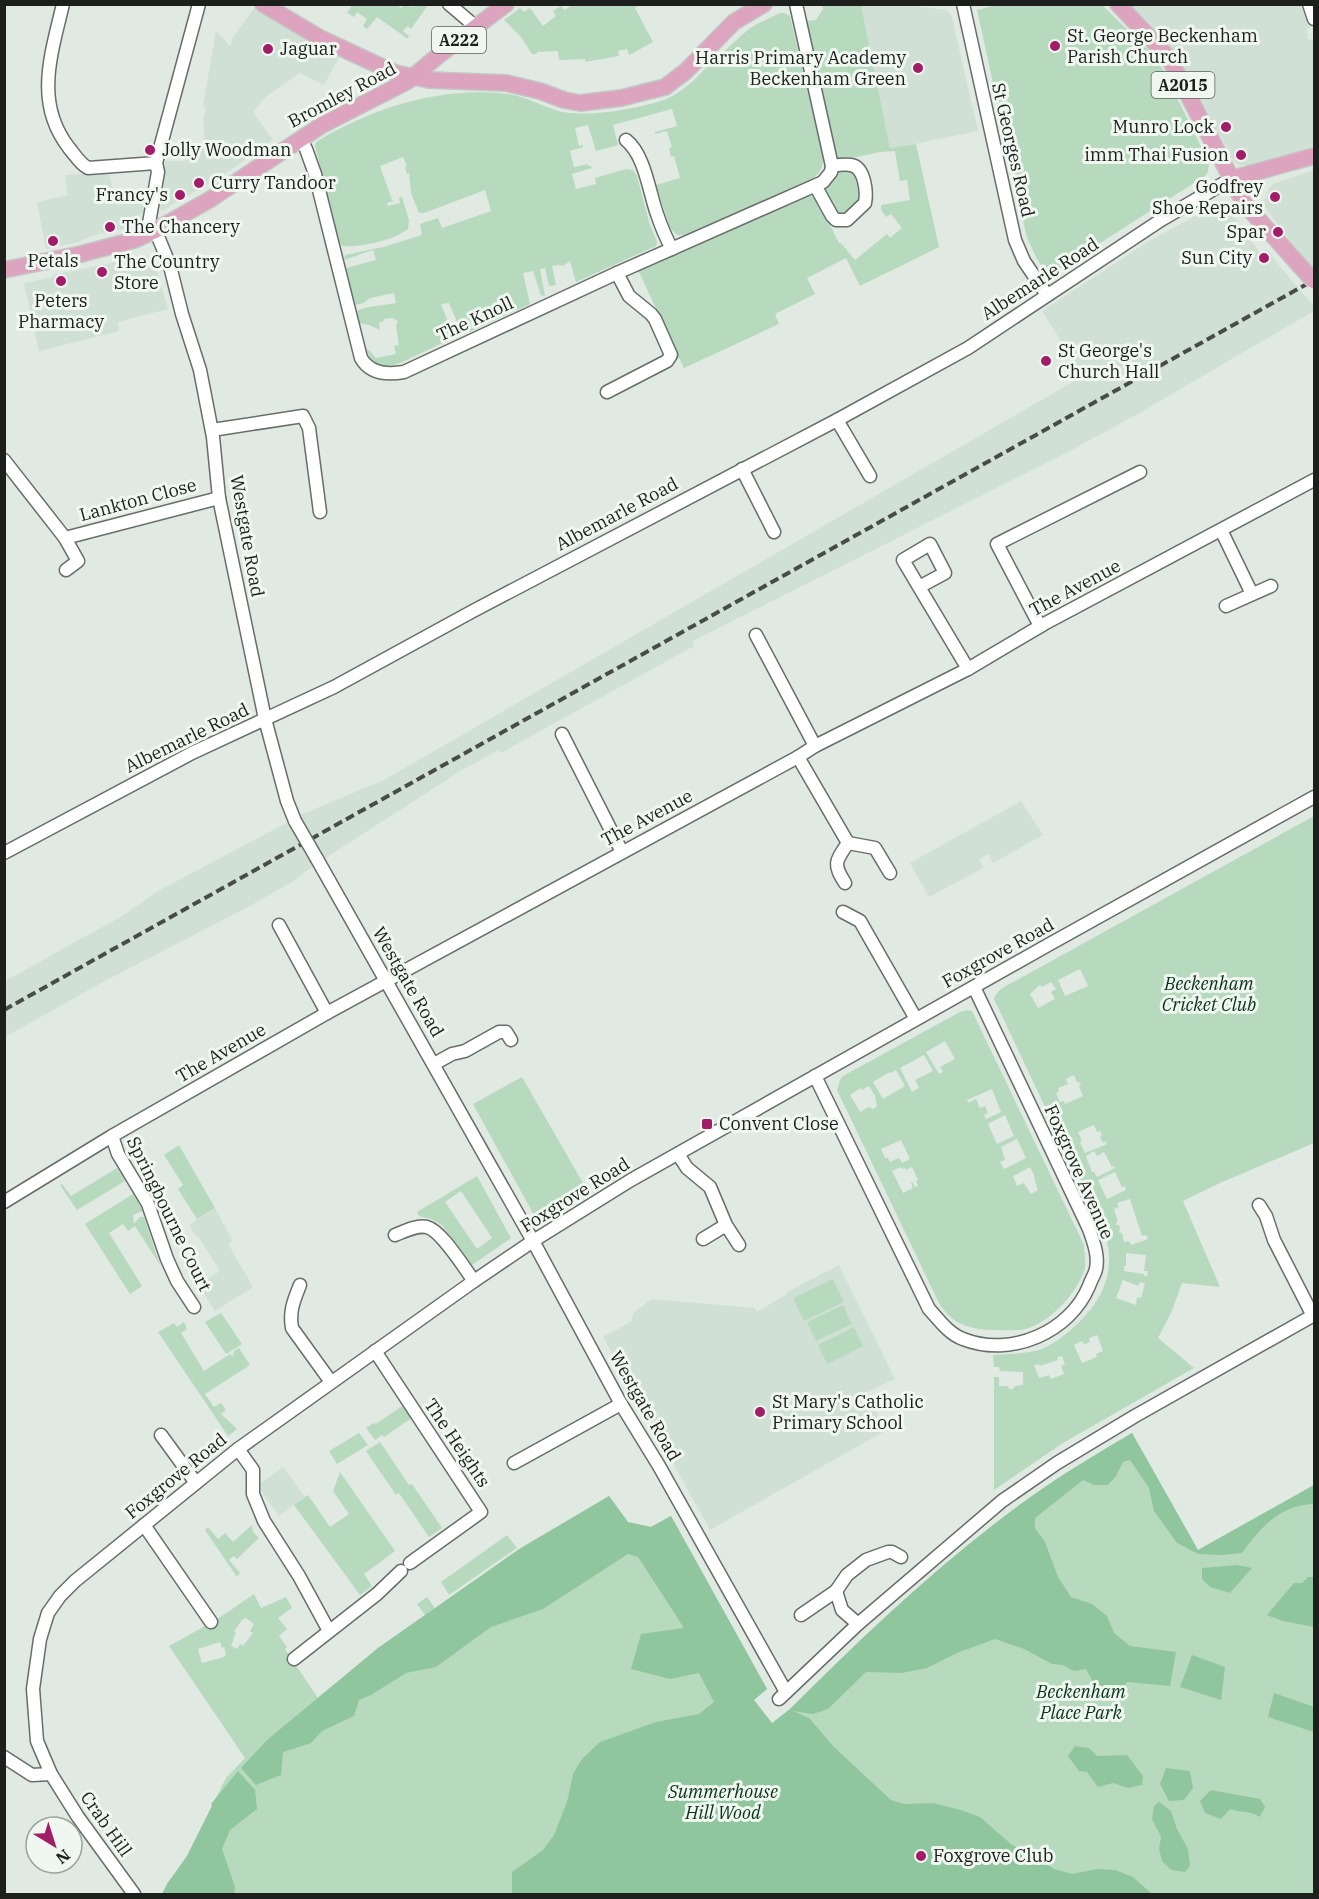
<svg xmlns="http://www.w3.org/2000/svg" width="1319" height="1899" font-family="'IBM Plex Serif',serif">
  <style>
    .built { fill: #d1e0d4 }
    .green { fill: #b7dabf; fill-rule: evenodd }
    .forest { fill: #90c69d }
    .water { fill: #91c79e }
    .lines { fill: none; stroke-linecap: round; stroke-linejoin: round }
    .minor-casing { stroke: #676e69; stroke-width: 15 }
    .major-casing { stroke: #c4c5c4; stroke-width: 18 }
    .minor { stroke: #fff; stroke-width: 12 }
    .major { stroke: #dca4be; stroke-width: 15 }
    .rail { stroke: #484c48; stroke-width: 4; stroke-dasharray: 9 4.5; stroke-linecap: butt }
    .minor-bridge-casing { stroke: #676e69; stroke-width: 15; stroke-linecap: butt }
    .major-bridge-casing { stroke: #c4c5c4; stroke-width: 18; stroke-linecap: butt }
    .minor-bridge { stroke: #fff; stroke-width: 12 }
    .major-bridge { stroke: #dca4be; stroke-width: 15 }
    .poi-dot { fill: #a21c68; stroke: #eff7f0; stroke-width: 2 }
    .labels { text-anchor: middle; stroke-width: 6; stroke-linejoin: round; paint-order: stroke }
    .shield { fill: #eff7f0; stroke: #5b605c; stroke-width: 1.5 }
    .shield-label { font-size: 16px; font-weight: bold; fill: #1c1f1c }
    .poi-label { font-size: 18px; fill: #1c1f1c; stroke: #eff7f0; text-anchor: start }
    .street-label { font-size: 18px; fill: #1c1f1c; stroke: #eff7f0 }
    .park-label { font-size: 18px; font-style: italic; fill: #093319; stroke: #eff7f0 }
  </style>
  <rect width="100%" height="100%" fill="#e1e9e3"/>
  <g class="built">
    <polygon points="861,5 908,5 946,10 950,13 952,18 978,131 890,149"/>
    <polygon points="1131,5 1300,5 1311,27 1307,29 1308,39 1314,40 1314,146 1248,165 1239,165 1235,163 1177,54 1165,39"/>
    <polygon points="255,7 271,19 340,56 324,85 300,73 267,96 253,112 273,140 222,176 213,179 213,181 162,211 160,208 165,161 184,161 197,155 194,146 205,146 203,118 206,110 203,106 216,31 230,46 233,37"/>
    <polygon points="1314,170 1314,270 1289,240 1261,202 1267,197 1269,189 1273,184"/>
    <polygon points="109,172 116,205 147,200 142,213 136,221 128,228 94,235 78,242 46,249 37,202 68,195 65,175"/>
    <polygon points="1217,204 1226,204 1260,253 1267,249 1281,268 1314,306 1314,311 1136,415 1066,453 693,641 694,646 501,753 499,750 462,770 324,859 300,815 384,780 1083,376 1042,311 1149,241"/>
    <polygon points="144,256 150,257 155,263 168,309 118,322 119,331 39,351 24,283 53,277 53,275"/>
    <polygon points="1021,801 1043,835 993,863 988,854 979,859 983,868 929,897 910,863"/>
    <polygon points="290,821 314,865 307,871 292,882 248,907 103,982 5,1037 5,981 122,916 158,891"/>
    <polygon points="215,1208 233,1241 228,1244 253,1287 215,1311 199,1285 220,1271 199,1238 196,1236 189,1225"/>
    <polygon points="839,1265 895,1379 867,1392 885,1431 710,1530 603,1337 632,1321 633,1313 652,1299 755,1308 757,1312 787,1294 787,1292"/>
    <polygon points="283,1467 305,1497 279,1516 257,1486"/>
  </g>
  <g class="green">
    <polygon points="352,5 397,5 401,8 404,5 412,7 414,5 428,5 411,29 407,26 403,31 409,36 408,39 377,17 367,29 363,26 367,19 357,12 354,17 347,13"/>
    <polygon points="573,5 639,5 635,8 653,42 629,55 627,49 618,51 619,56 585,62 585,59 559,60 558,51 537,52 537,54 532,54 521,37 504,20 520,8 524,12 530,8 543,26 556,16 553,11 561,6 564,10"/>
    <polygon points="822,5 861,5 890,148 916,144 939,247 860,286 846,258 807,278 815,294 775,314 779,324 684,368 638,270 810,196 816,198 818,201 839,243 841,243 855,260 887,234 890,238 902,228 891,214 886,217 881,210 881,205 910,200 907,180 900,181 895,151 880,152 838,161 834,150 813,61 806,21 816,20 823,9"/>
    <polygon points="996,5 1102,5 1151,53 1164,71 1209,163 1208,172 1205,176 1050,275 1047,274 1037,259 1027,238 977,10"/>
    <path d="M780,13H784L790,16L823,157C824,170 816,178 805,183L718,222L687,235H677L670,228L656,185L680,178L674,156L671,157L669,148L672,147L667,131L655,134V132L677,126L672,109L613,125L618,145L596,151L588,125L575,128L579,146L583,145V147L570,151L574,167L588,164V166H591L592,168L572,174L576,189L596,184L595,178L626,169L633,170L637,176L649,222L657,242L656,246L576,282L570,261L563,266L559,265L552,266L556,285L549,286L545,268L540,269L545,296L541,295L533,271L523,273L530,304L465,334L460,329L449,303L441,304L452,332L453,336L451,339C440,344 429,350 417,355C398,364 377,377 366,349L370,351L376,358L396,354L394,346L399,345L396,326L398,321L392,318L384,319V321L379,323L380,330L369,325L359,323L357,311C369,305 382,306 396,303L394,293L370,298L364,303L355,305L346,268L376,260L373,250L344,260L345,255L383,247L422,235L420,224L438,218L442,228L491,211L485,190L424,213H419L411,193L409,173L407,174L405,167L407,166L403,157L380,166L392,200L394,201L387,203L388,206L400,203L399,198L402,197L409,220L408,229C395,240 359,248 342,246L339,242L315,146L316,142C373,108 440,86 507,94C525,96 541,106 558,111C586,118 639,109 666,99C682,93 696,78 708,66C722,53 735,41 749,29L759,23Z"/>
    <polygon points="839,171 850,171 855,174 860,201 843,216 839,216 823,191 833,181"/>
    <path d="M1314,816V1143L1220,1183L1183,1201L1220,1287L1182,1283L1172,1311L1158,1338L1194,1368L1063,1443L994,1490V1377H999V1386H1008L1009,1389H1013L1015,1386L1023,1385V1372L1000,1371L999,1367H994L993,1355C1009,1354 1024,1354 1039,1350C1062,1342 1092,1313 1102,1291C1111,1273 1111,1249 1104,1232L994,999C997,989 1006,986 1015,981ZM1080,969L1088,986L1065,996L1058,980ZM1051,982L1056,989L1051,992L1055,999L1038,1008L1030,994L1040,985L1042,987ZM1074,1075L1077,1082H1079L1081,1085L1079,1087L1083,1096L1065,1104L1064,1101L1060,1102L1056,1093L1059,1092L1058,1088L1068,1084L1066,1079ZM1094,1125L1097,1132L1100,1131L1102,1136L1100,1137L1103,1143L1106,1141L1107,1144L1085,1153L1080,1142L1082,1141L1078,1132ZM1094,1151L1097,1156L1104,1152L1112,1167L1114,1166L1115,1168L1097,1177L1094,1172H1092L1086,1156ZM1115,1172L1122,1187L1125,1186L1126,1190L1107,1199L1098,1180ZM1130,1199L1142,1236L1146,1235L1148,1239L1131,1245L1129,1241L1124,1242L1122,1233L1119,1232L1120,1229L1119,1225H1116V1222H1118L1114,1209L1119,1207L1117,1203ZM1126,1253L1146,1255L1144,1271H1148L1147,1276H1144V1274L1124,1271V1266H1126ZM1123,1280L1138,1286L1140,1282L1145,1284L1141,1298L1137,1297L1136,1305L1116,1298ZM1097,1335L1103,1351L1096,1354L1097,1357L1082,1363L1074,1345L1082,1341L1084,1344L1090,1342L1089,1338ZM1062,1356L1065,1364L1061,1366L1064,1374L1051,1379L1049,1375L1039,1378L1034,1365L1039,1364L1040,1366L1058,1360L1057,1357Z"/>
    <path d="M968,1010L972,1011L1084,1245C1084,1252 1086,1261 1085,1268C1078,1292 1050,1323 1025,1329C1015,1331 1004,1330 993,1330C968,1329 952,1324 939,1303L837,1090L840,1080L843,1076L960,1012ZM945,1041L955,1059L940,1067L943,1072L939,1074L926,1052ZM924,1055L933,1071L915,1080L919,1088L912,1092L900,1068ZM896,1070L905,1086L883,1099L873,1082L890,1072L891,1073ZM869,1086L875,1096L877,1106L873,1109L869,1107L860,1112L850,1095L861,1088L862,1090ZM992,1089L1001,1112L986,1119L984,1115L988,1113L985,1106L980,1108L976,1099L968,1103L967,1100ZM1005,1115L1014,1136L997,1144L988,1124ZM1017,1139L1026,1158L1004,1169L1000,1162L1005,1160L1001,1147ZM901,1140L910,1159L902,1163L899,1158L890,1162L888,1158H885L881,1149ZM901,1167L902,1169L905,1168L906,1170L912,1167L918,1180L916,1181L918,1186L915,1187L912,1182L911,1183L913,1188L903,1193L892,1171ZM1030,1167L1035,1177L1034,1178L1038,1190L1031,1194L1024,1183L1017,1186L1013,1176Z"/>
    <polygon points="522,1077 587,1190 542,1218 538,1219 535,1217 473,1104"/>
    <polygon points="179,1145 215,1208 197,1219 178,1189 183,1185 164,1155"/>
    <polygon points="117,1168 125,1181 77,1210 60,1185 62,1184 71,1196"/>
    <path d="M477,1176L511,1238L472,1265L469,1263L442,1225L431,1219L419,1216L417,1212ZM461,1191L492,1238L477,1249L445,1202Z"/>
    <polygon points="133,1194 143,1211 133,1215 134,1224 140,1217 144,1217 160,1265 135,1226 128,1231 123,1224 109,1233 142,1286 130,1294 85,1224"/>
    <polygon points="833,1279 844,1302 804,1321 793,1298"/>
    <polygon points="843,1305 852,1324 816,1341 807,1322"/>
    <polygon points="221,1313 242,1344 226,1354 205,1322"/>
    <polygon points="184,1322 187,1329 181,1333 204,1371 230,1354 232,1356 234,1354 233,1352 239,1348 250,1365 205,1394 214,1407 221,1403 226,1410 221,1414 237,1429 228,1436 158,1332 174,1323 177,1327"/>
    <polygon points="854,1327 863,1346 827,1364 818,1345"/>
    <polygon points="405,1404 413,1417 384,1437 382,1435 375,1440 366,1428 374,1423 376,1424"/>
    <polygon points="359,1433 368,1445 337,1464 329,1451"/>
    <path d="M1132,1433L1198,1550L1314,1485V1894H162L167,1884L187,1856L226,1778L245,1758L169,1646L216,1620L254,1594L261,1608L286,1597L292,1608L278,1618L287,1629L279,1636L287,1647L285,1649L318,1698L378,1648L425,1615L417,1604L427,1597L435,1608L522,1547L609,1496L628,1522L651,1527L671,1516L767,1689L754,1700L772,1724L790,1709C867,1635 944,1558 1032,1496C1065,1473 1098,1453 1132,1433ZM246,1618L254,1624L250,1631L253,1633L243,1646L240,1644L237,1649L231,1646L236,1632L234,1631L243,1619ZM220,1642L222,1648L224,1647L226,1654L224,1657L202,1663L198,1649Z"/>
    <polygon points="380,1442 409,1485 412,1484 442,1528 429,1537 399,1493 396,1495 366,1451"/>
    <polygon points="340,1472 395,1551 364,1574 372,1586 360,1595 294,1505 308,1495 330,1527 349,1514 333,1491"/>
    <polygon points="252,1525 253,1532 259,1538 237,1559 234,1556 229,1560 240,1573 237,1577 205,1530 208,1527 218,1539 225,1533 233,1542"/>
    <polygon points="507,1535 517,1548 449,1595 441,1582"/>
  </g>
  <g class="forest">
    <path d="M1132,1433L1198,1550L1314,1485V1504C1280,1505 1261,1527 1242,1553L1221,1555L1198,1554L1177,1543L1154,1511L1149,1488L1130,1460L1123,1462L1116,1476L1108,1485H1094L1083,1480L1035,1518V1528L1045,1542L1058,1577L1071,1597L1092,1604L1107,1616L1114,1633L1130,1646L1176,1652L1170,1686L1127,1682L1121,1691L1094,1684L1086,1669L1074,1671L1063,1665L1052,1664L1024,1649L995,1639L957,1653L927,1668L902,1673L866,1672L828,1709L813,1714L793,1711L809,1718L834,1747L891,1800L904,1804L933,1803L961,1810L980,1817L1012,1845L1035,1856L1054,1869L1072,1874L1097,1869L1115,1870L1133,1877L1152,1894H512V1872L543,1850L554,1835L567,1802L573,1774L582,1759L600,1742L656,1722L699,1714L714,1702L699,1673L670,1679L631,1669L641,1634L684,1628L638,1557L628,1554L543,1609L491,1627L436,1667L406,1673L371,1695L359,1700L354,1716L322,1731L311,1743L283,1752L281,1775L256,1785L241,1768L267,1740L378,1648L518,1550L609,1496L628,1522L651,1527L671,1516L767,1689L754,1700L772,1723L790,1709C865,1634 945,1558 1032,1496C1064,1473 1098,1453 1132,1433Z"/>
    <polygon points="1237,1565 1252,1568 1230,1593 1210,1587 1202,1579 1202,1568"/>
    <polygon points="1308,1577 1314,1577 1314,1627 1283,1621 1267,1615 1294,1583 1302,1583"/>
    <polygon points="1192,1655 1225,1667 1221,1700 1180,1687"/>
    <polygon points="1274,1693 1314,1707 1314,1732 1268,1717"/>
    <polygon points="1075,1746 1089,1748 1097,1756 1127,1755 1143,1776 1142,1785 1128,1788 1113,1783 1098,1787 1087,1772 1079,1771 1068,1756"/>
    <polygon points="1166,1768 1190,1771 1193,1788 1184,1800 1169,1801 1160,1784"/>
    <polygon points="238,1771 255,1790 257,1809 230,1830 222,1849 235,1887 234,1894 162,1894 167,1884 187,1856 212,1806 211,1804"/>
    <path d="M1211,1790L1260,1799L1265,1807L1260,1817C1248,1810 1242,1813 1230,1809L1221,1819L1205,1813L1200,1801Z"/>
  </g>
  <polygon class="water" points="1159,1802 1171,1811 1177,1829 1188,1849 1190,1866 1185,1872 1171,1870 1162,1861 1159,1849 1161,1837 1152,1819 1154,1806"/>
  <g class="lines">
    <g class="minor-casing">
      <g id="minor">
        <path d="M63,4C51,55 34,103 69,148C75,155 80,164 88,168L156,163"/>
        <polyline points="199,4 156,163 158,172 149,223 159,239 170,266 182,314 200,370 213,437 219,498 265,719 287,801 295,821"/>
        <polyline points="449,4 476,27"/>
        <polyline points="963,4 1015,240 1024,261 1047,295"/>
        <polyline points="1309,4 1314,19"/>
        <path d="M300,138L306,149L315,174L361,358C370,374 387,375 404,372L617,273L823,182L831,172L832,166L796,4"/>
        <path d="M626,140C645,155 649,192 657,214C661,226 666,238 672,249"/>
        <path d="M816,187L832,216L836,220H847L865,203C867,193 865,167 851,165C845,164 838,165 832,166"/>
        <polyline points="607,392 667,361 671,355 655,319 651,314 629,296 617,273"/>
        <polyline points="837,420 870,476"/>
        <polyline points="212,430 303,416 309,428 320,512"/>
        <polyline points="4,460 65,538 219,498"/>
        <polyline points="742,469 774,532"/>
        <polyline points="1221,530 1252,594"/>
        <polyline points="65,538 78,561 66,570"/>
        <polyline points="919,587 903,560 930,544 945,573 919,587 968,669"/>
        <polyline points="1226,606 1271,586"/>
        <polyline points="1040,626 997,544 1140,472"/>
        <polyline points="756,635 815,746"/>
        <polyline points="562,734 622,852"/>
        <polyline points="798,757 848,843"/>
        <polyline points="848,843 875,848 890,873"/>
        <polyline points="4,853 192,753 334,687 473,611 837,420 968,348 1161,220 1231,179"/>
        <polyline points="317,859 533,1241 621,1404 659,1466 786,1692"/>
        <path d="M845,883C833,864 835,862 848,843"/>
        <polyline points="843,912 860,921 916,1019"/>
        <polyline points="279,925 327,1013"/>
        <polyline points="434,1064 452,1054 465,1051 499,1032 506,1032 511,1040"/>
        <path d="M815,1076L929,1309C939,1320 949,1334 963,1339C1011,1358 1070,1332 1089,1286C1091,1280 1095,1274 1096,1269C1099,1255 1093,1241 1089,1229L974,987"/>
        <polyline points="112,1136 118,1154 148,1204 167,1259 177,1281 194,1307"/>
        <polyline points="678,1154 687,1168 710,1187 726,1225 739,1245"/>
        <polyline points="4,1202 112,1136 327,1013 798,757 815,746 968,669 1044,624 1314,480"/>
        <polyline points="1259,1205 1266,1216 1274,1240 1313,1316"/>
        <path d="M395,1235C405,1231 416,1225 427,1227C442,1231 464,1268 474,1281"/>
        <polyline points="703,1239 726,1225"/>
        <path d="M300,1285C294,1300 289,1311 292,1328L331,1382"/>
        <polyline points="375,1351 481,1512 410,1563"/>
        <polyline points="161,1435 196,1483"/>
        <polyline points="238,1449 253,1470 253,1494 264,1521 299,1576 329,1631"/>
        <polyline points="514,1463 621,1404"/>
        <polyline points="144,1525 211,1622"/>
        <polyline points="836,1591 847,1575 866,1560 888,1552 892,1552 901,1557"/>
        <polyline points="801,1615 836,1591 842,1610 858,1624"/>
        <polyline points="294,1659 377,1594 401,1571"/>
        <polyline points="779,1699 858,1624 1002,1501 1057,1463 1135,1416 1314,1315"/>
        <polyline points="4,1757 32,1775 51,1774"/>
        <polyline points="134,1894 78,1817 51,1774 37,1741 33,1689 40,1639 48,1613 60,1596 75,1581 238,1449 474,1281 533,1241 631,1180 1048,945 1314,797"/>
      </g>
    </g>
    <g class="major-casing">
      <g id="major">
        <polyline points="263,4 320,38 395,73 429,80 506,83 540,91 564,100 580,103 621,98 665,87 686,71 734,22 764,4"/>
        <polyline points="1118,4 1169,58 1244,203 1300,266"/>
        <polyline points="1231,179 1314,156"/>
        <polyline points="4,270 81,254 134,240 154,231 209,200 322,125 408,81 439,55 506,4"/>
      </g>
    </g>
    <use href="#minor" class="minor"/>
    <use href="#major" class="major"/>
    <polyline class="rail" points="4,1010 1314,280"/>
    <g class="minor-bridge-casing">
      <polyline id="minor-bridge" points="295,821 317,859"/>
    </g>
    <g class="major-bridge-casing">
      <polyline id="major-bridge" points="1300,266 1314,281"/>
    </g>
    <use href="#minor-bridge" class="minor-bridge"/>
    <use href="#major-bridge" class="major-bridge"/>
  </g>
  <g class="poi-dot">
    <circle cx="1055" cy="46" r="6"/>
    <circle cx="268" cy="49" r="6"/>
    <circle cx="918" cy="68" r="6"/>
    <circle cx="1226" cy="127" r="6"/>
    <circle cx="150" cy="150" r="6"/>
    <circle cx="1241" cy="155" r="6"/>
    <circle cx="199" cy="183" r="6"/>
    <circle cx="180" cy="195" r="6"/>
    <circle cx="1275" cy="197" r="6"/>
    <circle cx="110" cy="227" r="6"/>
    <circle cx="1278" cy="232" r="6"/>
    <circle cx="53" cy="241" r="6"/>
    <circle cx="1264" cy="258" r="6"/>
    <circle cx="102" cy="272" r="6"/>
    <circle cx="61" cy="281" r="6"/>
    <circle cx="1046" cy="361" r="6"/>
    <rect x="701" y="1118" width="12" height="12" rx="3"/>
    <circle cx="760" cy="1412" r="6"/>
    <circle cx="921" cy="1856" r="6"/>
  </g>
  <g class="labels">
    <g class="shield">
      <rect x="432" y="27" width="54" height="26" rx="4.5"/>
      <rect x="1151.5" y="72" width="63" height="26" rx="4.5"/>
    </g>
    <g class="shield-label">
      <text x="459" y="46">A222</text>
      <text x="1183" y="91">A2015</text>
    </g>
    <g class="poi-label">
      <text x="1067" y="42">St. George Beckenham<tspan x="1067" dy="21">Parish Church</tspan></text>
      <text x="280" y="55">Jaguar</text>
      <text x="906" y="64" text-anchor="end">Harris Primary Academy<tspan x="906" dy="21">Beckenham Green</tspan></text>
      <text x="1214" y="133" text-anchor="end">Munro Lock</text>
      <text x="162" y="156">Jolly Woodman</text>
      <text x="1229" y="161" text-anchor="end">imm Thai Fusion</text>
      <text x="211" y="189">Curry Tandoor</text>
      <text x="1263" y="193" text-anchor="end">Godfrey<tspan x="1263" dy="21">Shoe Repairs</tspan></text>
      <text x="168" y="201" text-anchor="end">Francy's</text>
      <text x="122" y="233">The Chancery</text>
      <text x="1266" y="238" text-anchor="end">Spar</text>
      <text x="1252" y="264" text-anchor="end">Sun City</text>
      <text x="53" y="267" text-anchor="middle">Petals</text>
      <text x="114" y="268">The Country<tspan x="114" dy="21">Store</tspan></text>
      <text x="61" y="307" text-anchor="middle">Peters<tspan x="61" dy="21">Pharmacy</tspan></text>
      <text x="1058" y="357">St George's<tspan x="1058" dy="21">Church Hall</tspan></text>
      <text x="719" y="1130">Convent Close</text>
      <text x="772" y="1408">St Mary's Catholic<tspan x="772" dy="21">Primary School</tspan></text>
      <text x="933" y="1862">Foxgrove Club</text>
    </g>
    <g class="street-label">
      <text transform="translate(342 95) rotate(-28)" y="6">Bromley Road</text>
      <text transform="translate(1013 150) rotate(77)" y="6">St Georges Road</text>
      <text transform="translate(1040 279) rotate(-33)" y="6">Albemarle Road</text>
      <text transform="translate(475 319) rotate(-25)" y="6">The Knoll</text>
      <text transform="translate(138 500) rotate(-15)" y="6">Lankton Close</text>
      <text transform="translate(617 514) rotate(-28)" y="6">Albemarle Road</text>
      <text transform="translate(247 536) rotate(80)" y="6">Westgate Road</text>
      <text transform="translate(1075 588) rotate(-28)" y="6">The Avenue</text>
      <text transform="translate(187 738) rotate(-26)" y="6">Albemarle Road</text>
      <text transform="translate(647 818) rotate(-28)" y="6">The Avenue</text>
      <text transform="translate(998 953) rotate(-29)" y="6">Foxgrove Road</text>
      <text transform="translate(408 982) rotate(60)" y="6">Westgate Road</text>
      <text transform="translate(221 1053) rotate(-30)" y="6">The Avenue</text>
      <text transform="translate(1079 1172) rotate(66)" y="6">Foxgrove Avenue</text>
      <text transform="translate(575 1195) rotate(-32)" y="6">Foxgrove Road</text>
      <text transform="translate(169 1214) rotate(64)" y="6">Springbourne Court</text>
      <text transform="translate(645 1406) rotate(60)" y="6">Westgate Road</text>
      <text transform="translate(457 1443) rotate(56)" y="6">The Heights</text>
      <text transform="translate(176 1476) rotate(-39)" y="6">Foxgrove Road</text>
      <text transform="translate(106 1824) rotate(55)" y="6">Crab Hill</text>
    </g>
    <g class="park-label">
      <text x="1209" y="990">Beckenham<tspan x="1209" dy="21">Cricket Club</tspan></text>
      <text x="1081" y="1698">Beckenham<tspan x="1081" dy="21">Place Park</tspan></text>
      <text x="723" y="1798">Summerhouse<tspan x="723" dy="21">Hill Wood</tspan></text>
    </g>
  </g>
  <rect width="1319" height="1899" fill="none" stroke="#1c1f1c" stroke-width="12"/>
  <g transform="translate(54 1845) rotate(142)"><circle r="28" fill="#eff7f0" stroke="#9ba19b" stroke-width="1.5"/>
  <path d="M0-4.5L10 22L0 15L-10 22Z" fill="#a21c68"/>
  <text y="-9" font-size="16" font-weight="bold" text-anchor="middle" fill="#1c1f1c">N</text>
  </g>
</svg>
